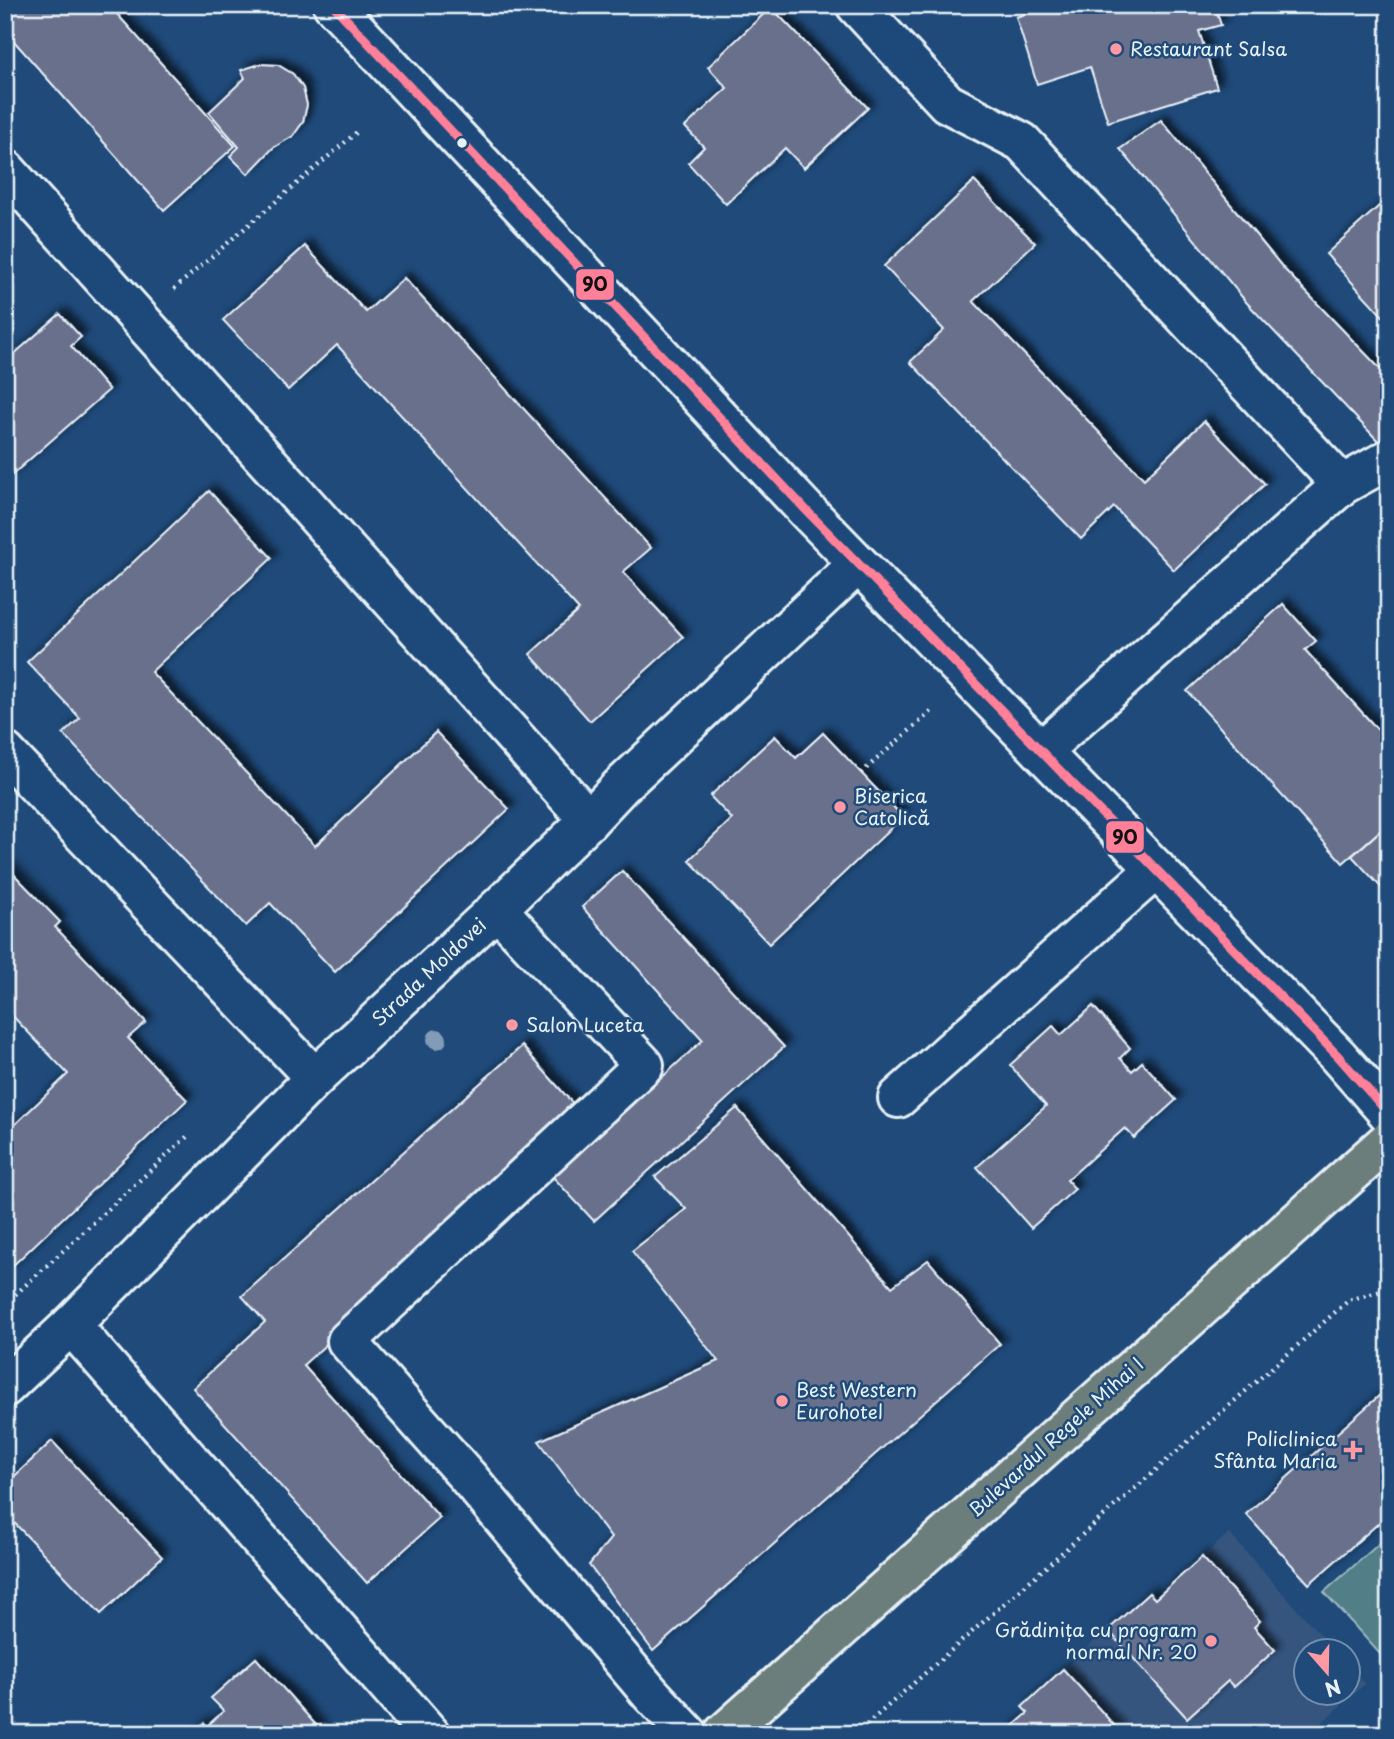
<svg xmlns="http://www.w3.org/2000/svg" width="1394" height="1739" font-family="'Playpen Sans',sans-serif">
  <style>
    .built { fill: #35557f }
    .green { fill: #517e87; stroke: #9cb8c0; stroke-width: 2 }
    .building { fill: #69708c; stroke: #e8f1f8; stroke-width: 2; filter: url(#shadow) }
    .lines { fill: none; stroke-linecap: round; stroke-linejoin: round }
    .minor-casing { stroke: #e8f1f8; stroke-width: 44 }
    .major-casing { stroke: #e8f1f8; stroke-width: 44 }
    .path { stroke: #e8f1f8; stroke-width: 4.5; stroke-dasharray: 2 5; stroke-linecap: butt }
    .minor { stroke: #1f4a7a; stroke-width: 38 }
    .major { stroke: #6c7e7c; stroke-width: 38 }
    .bus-1-casing { stroke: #1f4a7a; stroke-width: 14 }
    .bus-1 { stroke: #ff8098; stroke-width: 9 }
    .tree { fill: #819cb6 }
    .poi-dot { fill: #ff9aa2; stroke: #1f4a7a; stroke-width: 2.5 }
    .bus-dot { fill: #e8f1f8; stroke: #1f4a7a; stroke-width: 2.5 }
    .labels { text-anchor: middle; stroke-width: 5; stroke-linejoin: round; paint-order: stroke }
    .poi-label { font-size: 19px; fill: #e8f1f8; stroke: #1f4a7a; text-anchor: start }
    .street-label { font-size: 19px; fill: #e8f1f8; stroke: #1f4a7a }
    .line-badge { stroke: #1f4a7a; stroke-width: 2.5 }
    .pale-badge-label { font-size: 19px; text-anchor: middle; font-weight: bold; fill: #111 }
  </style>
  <defs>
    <filter id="shadow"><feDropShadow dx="6" dy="-6" stdDeviation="3.5" flood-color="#0009"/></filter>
  </defs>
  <rect width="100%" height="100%" fill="#1f4a7a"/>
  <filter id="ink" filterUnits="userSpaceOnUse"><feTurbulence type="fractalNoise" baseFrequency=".0143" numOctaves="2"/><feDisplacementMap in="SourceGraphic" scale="14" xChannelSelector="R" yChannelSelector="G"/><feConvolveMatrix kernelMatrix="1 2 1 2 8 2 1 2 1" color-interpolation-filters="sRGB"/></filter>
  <g filter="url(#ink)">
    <polygon class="built" points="1229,1533 1335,1651 1306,1652 1306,1694 1348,1694 1349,1666 1365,1684 1309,1734 1122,1734 1063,1669 1149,1593 1155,1599"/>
    <polygon class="green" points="1389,1535 1389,1664 1324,1592"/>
    <g class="building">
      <polygon points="5,5 109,5 235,146 164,210 5,31"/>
      <polygon points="1051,5 1242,5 1217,13 1221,25 1199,31 1217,88 1108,122 1090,67 1037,84 1016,17"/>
      <polygon points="771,7 868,108 804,168 785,148 726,204 688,163 704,147 685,127 727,88 708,67"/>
      <polygon points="260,64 278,65 293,74 303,88 307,105 303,122 293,136 273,148 248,174 230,156 239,147 209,112 245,78 241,70"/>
      <polygon points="1161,120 1284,269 1389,378 1389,439 1382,445 1247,303 1120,149"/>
      <polygon points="974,181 1035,243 973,301 1144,479 1204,421 1265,484 1174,570 1114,507 1081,539 910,362 944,330 884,266"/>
      <polygon points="1389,197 1389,323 1326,254"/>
      <polygon points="305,246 366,312 404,278 651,548 623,572 683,637 590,721 530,654 579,610 337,345 288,390 223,320"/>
      <polygon points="60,314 81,337 71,346 109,390 5,481 5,362"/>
      <polygon points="209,491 272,558 151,672 315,846 436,732 509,809 335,972 270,903 246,926 63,734 80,718 27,662"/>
      <polygon points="1283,604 1316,641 1305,650 1389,742 1389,823 1343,863 1187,691"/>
      <polygon points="823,733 903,817 769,944 689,860 732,819 710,796 775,736 796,758"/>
      <polygon points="1389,823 1389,896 1352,856"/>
      <polygon points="5,865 60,922 55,927 146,1022 128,1038 187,1100 5,1273 5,1134 68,1074 5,1008"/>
      <polygon points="622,871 784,1047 594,1221 553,1177 703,1040 582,907"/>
      <polygon points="1093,1006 1130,1048 1120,1058 1132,1071 1142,1062 1176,1100 1134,1138 1125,1128 1067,1180 1075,1189 1031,1228 977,1167 1046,1106 1010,1065 1053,1026 1061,1035"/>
      <polygon points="522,1046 583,1115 303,1365 440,1518 367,1583 193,1388 265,1322 242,1296"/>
      <polygon points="737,1108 892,1287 928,1260 1000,1344 653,1651 589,1565 611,1538 539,1441 718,1361 632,1251 686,1209 655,1177"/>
      <polygon points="1389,1387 1389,1514 1309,1584 1246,1514"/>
      <polygon points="52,1441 162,1557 101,1614 5,1513 5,1485"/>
      <polygon points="1202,1557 1260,1621 1254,1627 1275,1650 1234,1687 1228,1681 1187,1718 1108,1630 1149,1593 1155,1599"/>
      <polygon points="256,1658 324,1734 192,1734 204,1723 207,1726 224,1711 211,1698"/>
      <polygon points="1063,1669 1122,1734 1004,1734 1028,1713 1022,1707"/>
    </g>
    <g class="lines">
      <g class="minor-casing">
        <g id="minor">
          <polyline points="333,5 806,510 1338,1056 1389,1114"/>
          <polyline points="856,5 947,103 1022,142 1342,485"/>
          <polyline points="5,169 589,820"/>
          <polyline points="1041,751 1342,485 1389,459"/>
          <polyline points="5,752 315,1078"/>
          <polyline points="497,909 644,1065 347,1341 467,1476 650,1693 688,1734"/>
          <polyline points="898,1098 1156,869"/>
          <polyline points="71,1325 430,1734"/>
          <polyline points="5,1387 71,1325 315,1078 497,909 589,820 620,787 858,564"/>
        </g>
      </g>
      <g class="major-casing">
        <polyline id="major" points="723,1734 1389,1140"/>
      </g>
      <g class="path">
        <polyline points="174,289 357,132"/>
        <polyline points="861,773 932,711"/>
        <polyline points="5,1304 190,1134"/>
        <polyline points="856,1734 1349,1300 1389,1289"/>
      </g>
      <use href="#minor" class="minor"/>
      <use href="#major" class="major"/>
      <g class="bus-1-casing">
        <polyline id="bus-1" points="333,5 806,510 1338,1056 1389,1114"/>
      </g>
      <use href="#bus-1" class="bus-1"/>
    </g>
    <circle class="tree" cx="437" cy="1039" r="10"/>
  </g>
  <g class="poi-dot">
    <circle cx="1116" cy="49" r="7"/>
    <circle cx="840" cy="807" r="7"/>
    <circle cx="512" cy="1025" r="7"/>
    <circle cx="782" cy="1401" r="7"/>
    <path d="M1349.5 1439.5h7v7h7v7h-7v7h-7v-7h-7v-7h7z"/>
    <circle cx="1211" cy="1641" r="7"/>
  </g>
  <circle class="bus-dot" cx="462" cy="143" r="6"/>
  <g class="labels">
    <g class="poi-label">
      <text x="1130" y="56">Restaurant Salsa</text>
      <text x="854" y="803">Biserica<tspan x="854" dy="22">Catolică</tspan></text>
      <text x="526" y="1032">Salon Luceta</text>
      <text x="796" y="1397">Best Western<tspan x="796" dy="22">Eurohotel</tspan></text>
      <text x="1337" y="1446" text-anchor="end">Policlinica<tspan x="1337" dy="22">Sfânta Maria</tspan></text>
      <text x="1197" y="1637" text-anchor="end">Grădinița cu program<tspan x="1197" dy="22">normal Nr. 20</tspan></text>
    </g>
    <g class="street-label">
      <text transform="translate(429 972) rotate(-43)" y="7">Strada Moldovei</text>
      <text transform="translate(1056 1437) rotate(-42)" y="7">Bulevardul Regele Mihai I</text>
    </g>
  </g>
  <g class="line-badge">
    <rect x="575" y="268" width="40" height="33" rx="7" fill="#ff8098"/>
    <rect x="1105" y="820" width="40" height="34" rx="7" fill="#ff8098"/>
  </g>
  <g class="pale-badge-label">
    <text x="595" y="291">90</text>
    <text x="1125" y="844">90</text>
  </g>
  <rect width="1394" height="1739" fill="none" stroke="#1f4a7a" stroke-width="28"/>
  <rect x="14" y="14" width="1366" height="1711" fill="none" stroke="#e8f1f8" stroke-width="2.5" filter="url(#ink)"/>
  <g transform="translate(1327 1672) rotate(160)"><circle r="33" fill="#1f4a7a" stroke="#6f8dac" stroke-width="2"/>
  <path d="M0-5L12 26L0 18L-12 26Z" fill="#ff9aa2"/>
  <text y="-10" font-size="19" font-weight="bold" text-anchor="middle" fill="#e8f1f8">N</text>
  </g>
</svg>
